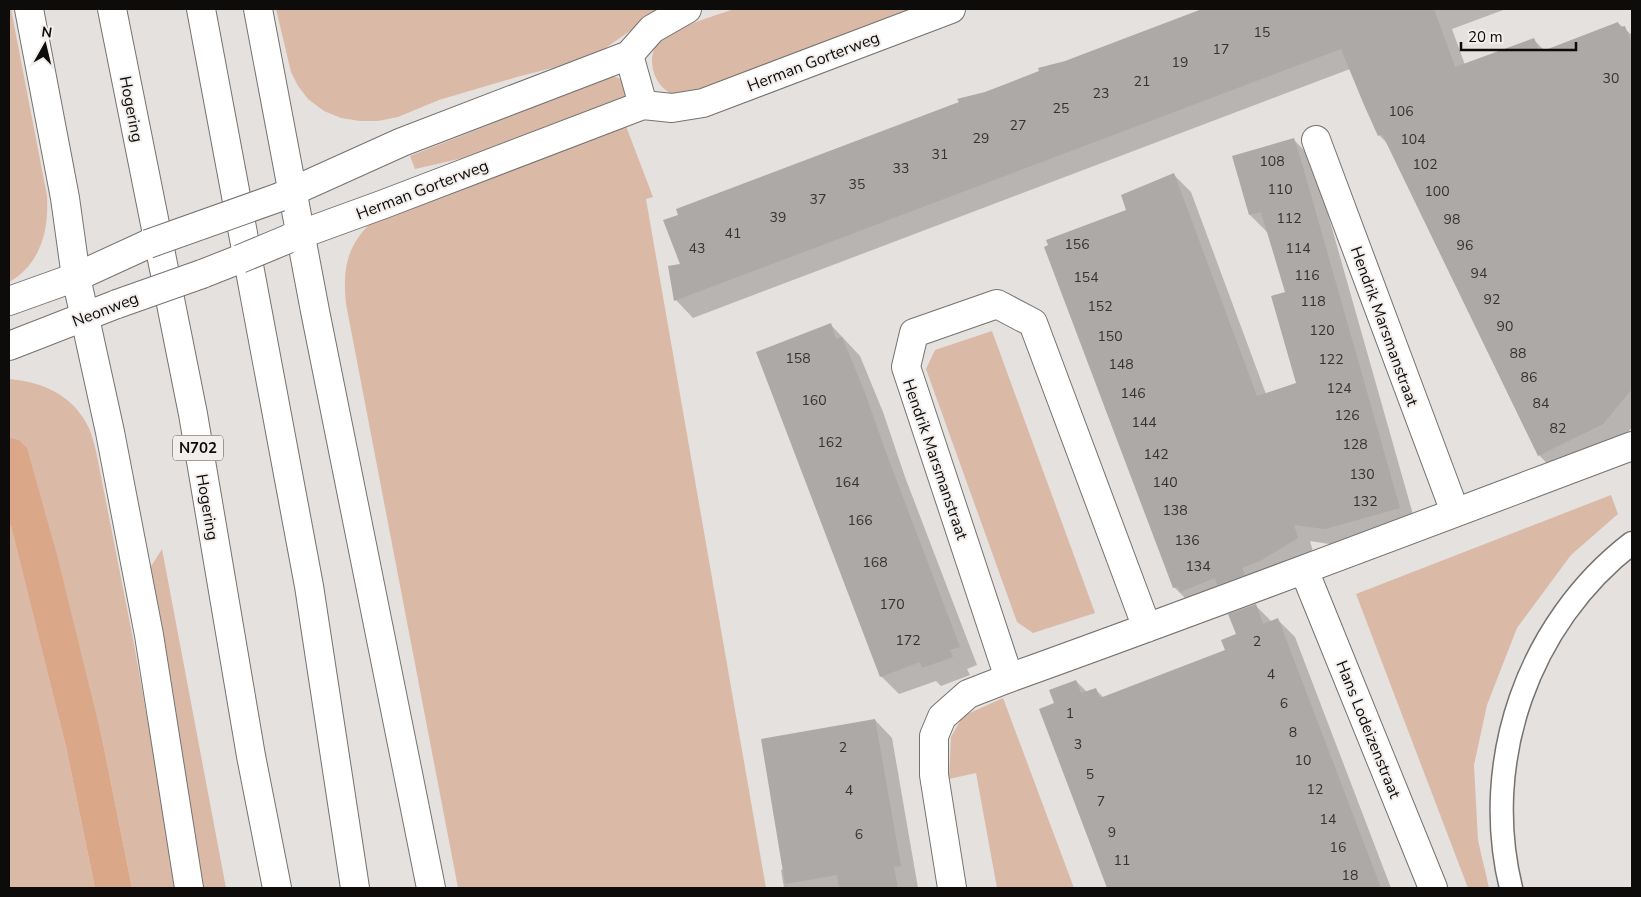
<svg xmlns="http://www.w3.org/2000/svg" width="1641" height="897" font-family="'Nunito Sans',sans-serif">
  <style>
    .green { fill: #dabaa6 }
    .water { fill: #daa888 }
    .shadow { fill: #0003 }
    .building { fill: #aca9a7 }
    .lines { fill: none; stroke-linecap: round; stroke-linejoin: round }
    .lane-casing { stroke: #757270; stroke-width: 25 }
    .street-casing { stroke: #757270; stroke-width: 30 }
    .highway-casing { stroke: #757270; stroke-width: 30 }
    .lane { stroke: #fff; stroke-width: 22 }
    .street { stroke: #fff; stroke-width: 28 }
    .highway { stroke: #fff; stroke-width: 28 }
    .street-bridge-casing { stroke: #757270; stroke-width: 30; stroke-linecap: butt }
    .street-bridge { stroke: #fff; stroke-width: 28 }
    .labels { text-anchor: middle; stroke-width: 4; stroke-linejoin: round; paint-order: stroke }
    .number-label { font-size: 14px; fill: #353332 }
    .shield { fill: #f2eeec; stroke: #52504e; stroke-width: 1 }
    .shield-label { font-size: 15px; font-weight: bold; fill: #0d0c0b }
    .street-label { font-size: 16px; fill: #0d0c0b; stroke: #f2eeec }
  </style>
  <rect width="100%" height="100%" fill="#e5e1df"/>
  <g class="green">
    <path d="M9,9H11L47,196C49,230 41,264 9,282Z"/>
    <polygon points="276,9 655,9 656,13 591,58 517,77 439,100 398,117 378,121 360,121 341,118 324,111 308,99 298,86 291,72"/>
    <path d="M734,9H918L703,90C695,92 684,96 676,95C653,90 643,53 662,39C681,25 712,17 734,9Z"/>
    <polygon points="611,77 616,77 623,80 627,92 626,98 476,155 415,169 410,156"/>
    <path d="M626,126L653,197L646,199L766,888H458L346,304C342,263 348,243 379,215Z"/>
    <polygon points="992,331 1095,613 1033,633 1017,622 926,369 935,350"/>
    <path d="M9,379C43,382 73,395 89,428C92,435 94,444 96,451L134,644L177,888H132L102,738L19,440L9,437Z"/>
    <polygon points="1611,495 1618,514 1571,555 1517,628 1487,705 1474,765 1478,840 1489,888 1468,888 1356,594"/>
    <polygon points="9,522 11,526 66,747 95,888 9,888"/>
    <polygon points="162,549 226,888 204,888 147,569 150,568"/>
    <polygon points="1003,698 1074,888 997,888 976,773 949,779 951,737 963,716"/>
  </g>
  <polygon class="water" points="9,437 19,440 27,448 57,555 102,738 132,888 95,888 66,747 11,526 9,522"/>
  <g class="shadow">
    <polygon points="1207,9 1506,9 1452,29 1465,65 1534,40 1545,51 1618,23 1632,35 1632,427 1621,441 1556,473 1539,455 1389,145 1379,135 1350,69 693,318 676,300 670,267 682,265 985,93"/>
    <polygon points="1293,139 1310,156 1320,186 1416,525 1342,546 1310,541 1314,555 1191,604 1174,587 1128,210 1174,175 1191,192 1266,394 1297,384 1287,293 1268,231 1267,232 1250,215"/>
    <polygon points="831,325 860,356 883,412 905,477 977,665 967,669 970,675 941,686 936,681 899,694 881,676"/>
    <polygon points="1256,606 1272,622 1278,620 1295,637 1391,888 1108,888 1040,710 1056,704 1076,681 1087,692 1095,689 1104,698 1227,650"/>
    <polygon points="875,720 892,738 918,888 784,888 781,870 784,869"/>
  </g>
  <g class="building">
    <polygon points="1202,9 1434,9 1455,67 1534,38 1540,52 1618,22 1620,27 1625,26 1632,45 1632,389 1603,424 1538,456 1382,134 1378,136 1364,105 1341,49 674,301 668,266 680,264 663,220 678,215 676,209 959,102 957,99 985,92 1011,82 1039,71 1038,68 1065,61"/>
    <polygon points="1294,138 1303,167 1400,508 1325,529 1294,525 1298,538 1260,561 1242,568 1245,575 1217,585 1215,578 1180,592 1178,587 1173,588 1044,247 1048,245 1046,240 1126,210 1121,195 1174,173 1257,396 1296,383 1271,296 1285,292 1261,212 1249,215 1232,156"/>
    <polygon points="831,323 836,339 842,337 865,393 888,458 960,647 950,650 953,657 922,668 920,662 880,677 756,352"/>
    <polygon points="1256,604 1263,624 1278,618 1381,888 1107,888 1039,709 1054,703 1049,690 1076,680 1081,693 1096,688 1100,698 1225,650 1221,640 1236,634 1228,614"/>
    <polygon points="875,719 901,866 894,867 898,888 839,888 837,875 785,884 761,739"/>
  </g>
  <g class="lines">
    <g class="lane-casing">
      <path id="lane" d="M1511,888C1480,761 1528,623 1632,543"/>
    </g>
    <g class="street-casing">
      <g id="street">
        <polyline points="629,55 643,105"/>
        <polyline points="1316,140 1455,512"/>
        <polyline points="280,197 402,142 629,55 652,29 687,9"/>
        <polyline points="288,239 384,204 643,105 672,108 703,103 951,9"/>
        <polyline points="202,274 240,259"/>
        <polyline points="9,301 76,277 148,244"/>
        <polyline points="9,346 117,304"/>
        <polyline points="1304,570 1433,888"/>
        <path d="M1147,628L1033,323L997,304L914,333L906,367L1009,678C1218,603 1425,524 1632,446"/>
        <polyline points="952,888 934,775 934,736 942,717 968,694 1009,678"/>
      </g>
    </g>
    <g class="highway-casing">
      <g id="highway">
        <polyline points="29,9 65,198 76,277 110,432 149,635 189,888"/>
        <polyline points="112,9 193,414 251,756 277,888"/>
        <polyline points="201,9 309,586 355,888"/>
        <polyline points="258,9 315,311 431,888"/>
      </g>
    </g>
    <use href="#lane" class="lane"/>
    <use href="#street" class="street"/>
    <use href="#highway" class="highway"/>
    <g class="street-bridge-casing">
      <g id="street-bridge">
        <polyline points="148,244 280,197"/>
        <polyline points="240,259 288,239"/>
        <polyline points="117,304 202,274"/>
      </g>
    </g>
    <use href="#street-bridge" class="street-bridge"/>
  </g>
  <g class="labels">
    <g class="number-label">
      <text x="1262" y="37">15</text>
      <text x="1221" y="54">17</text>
      <text x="1180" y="67">19</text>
      <text x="1611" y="83">30</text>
      <text x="1142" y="86">21</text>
      <text x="1101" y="98">23</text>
      <text x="1061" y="113">25</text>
      <text x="1401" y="116">106</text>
      <text x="1018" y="130">27</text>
      <text x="981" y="143">29</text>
      <text x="1413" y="144">104</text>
      <text x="940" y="159">31</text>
      <text x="1272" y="166">108</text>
      <text x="1425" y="169">102</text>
      <text x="901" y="173">33</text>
      <text x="857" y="189">35</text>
      <text x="1280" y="194">110</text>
      <text x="1437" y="196">100</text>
      <text x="818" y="204">37</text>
      <text x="778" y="222">39</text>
      <text x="1289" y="223">112</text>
      <text x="1452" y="224">98</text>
      <text x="733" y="238">41</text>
      <text x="1077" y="249">156</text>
      <text x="1465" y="250">96</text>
      <text x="697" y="253">43</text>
      <text x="1298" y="253">114</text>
      <text x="1479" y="278">94</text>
      <text x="1307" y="280">116</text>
      <text x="1086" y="282">154</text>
      <text x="1492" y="304">92</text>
      <text x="1313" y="306">118</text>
      <text x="1100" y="311">152</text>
      <text x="1505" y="331">90</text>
      <text x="1322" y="335">120</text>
      <text x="1110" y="341">150</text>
      <text x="1518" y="358">88</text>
      <text x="798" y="363">158</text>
      <text x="1331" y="364">122</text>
      <text x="1121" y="369">148</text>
      <text x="1529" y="382">86</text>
      <text x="1339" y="393">124</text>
      <text x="1133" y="398">146</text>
      <text x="814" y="405">160</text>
      <text x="1541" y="408">84</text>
      <text x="1347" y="420">126</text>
      <text x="1144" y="427">144</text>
      <text x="1558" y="433">82</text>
      <text x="830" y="447">162</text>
      <text x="1355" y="449">128</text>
      <text x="1156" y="459">142</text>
      <text x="1362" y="479">130</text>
      <text x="847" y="487">164</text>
      <text x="1165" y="487">140</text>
      <text x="1365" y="506">132</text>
      <text x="1175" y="515">138</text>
      <text x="860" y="525">166</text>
      <text x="1187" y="545">136</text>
      <text x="875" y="567">168</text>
      <text x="1198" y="571">134</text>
      <text x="892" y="609">170</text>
      <text x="908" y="645">172</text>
      <text x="1257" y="646">2</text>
      <text x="1271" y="679">4</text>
      <text x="1284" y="708">6</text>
      <text x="1070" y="718">1</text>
      <text x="1293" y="737">8</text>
      <text x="1078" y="749">3</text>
      <text x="843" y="752">2</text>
      <text x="1303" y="765">10</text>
      <text x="1090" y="779">5</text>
      <text x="1315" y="794">12</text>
      <text x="849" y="795">4</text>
      <text x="1101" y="806">7</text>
      <text x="1328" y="824">14</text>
      <text x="1112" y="837">9</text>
      <text x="859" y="839">6</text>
      <text x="1338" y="852">16</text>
      <text x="1122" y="865">11</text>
      <text x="1350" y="880">18</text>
    </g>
    <rect class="shield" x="173" y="435.5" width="50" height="25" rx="4"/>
    <g class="shield-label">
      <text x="198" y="453">N702</text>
    </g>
    <g class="street-label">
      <text transform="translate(813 61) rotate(-21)" y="6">Herman Gorterweg</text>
      <text transform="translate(132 109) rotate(79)" y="6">Hogering</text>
      <text transform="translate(422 189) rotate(-21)" y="6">Herman Gorterweg</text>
      <text transform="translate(105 309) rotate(-21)" y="6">Neonweg</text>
      <text transform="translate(1385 326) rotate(70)" y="6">Hendrik Marsmanstraat</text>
      <text transform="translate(936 459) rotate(71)" y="6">Hendrik Marsmanstraat</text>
      <text transform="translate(208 507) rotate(80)" y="6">Hogering</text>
      <text transform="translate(1369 729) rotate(68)" y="6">Hans Lodeizenstraat</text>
    </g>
  </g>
  <rect width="1641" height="897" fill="none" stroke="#0d0c0b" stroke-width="20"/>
  <g transform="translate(45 45) rotate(8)" stroke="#f2eeec" stroke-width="4" paint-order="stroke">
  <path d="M0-4L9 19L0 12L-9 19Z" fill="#0d0c0b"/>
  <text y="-8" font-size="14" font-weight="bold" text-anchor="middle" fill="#0d0c0b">N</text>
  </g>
  <path d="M1461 42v8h115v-8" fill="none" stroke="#0d0c0b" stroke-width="2.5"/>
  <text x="1468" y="42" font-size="15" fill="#0d0c0b" stroke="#f2eeec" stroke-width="4" paint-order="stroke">20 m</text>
</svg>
